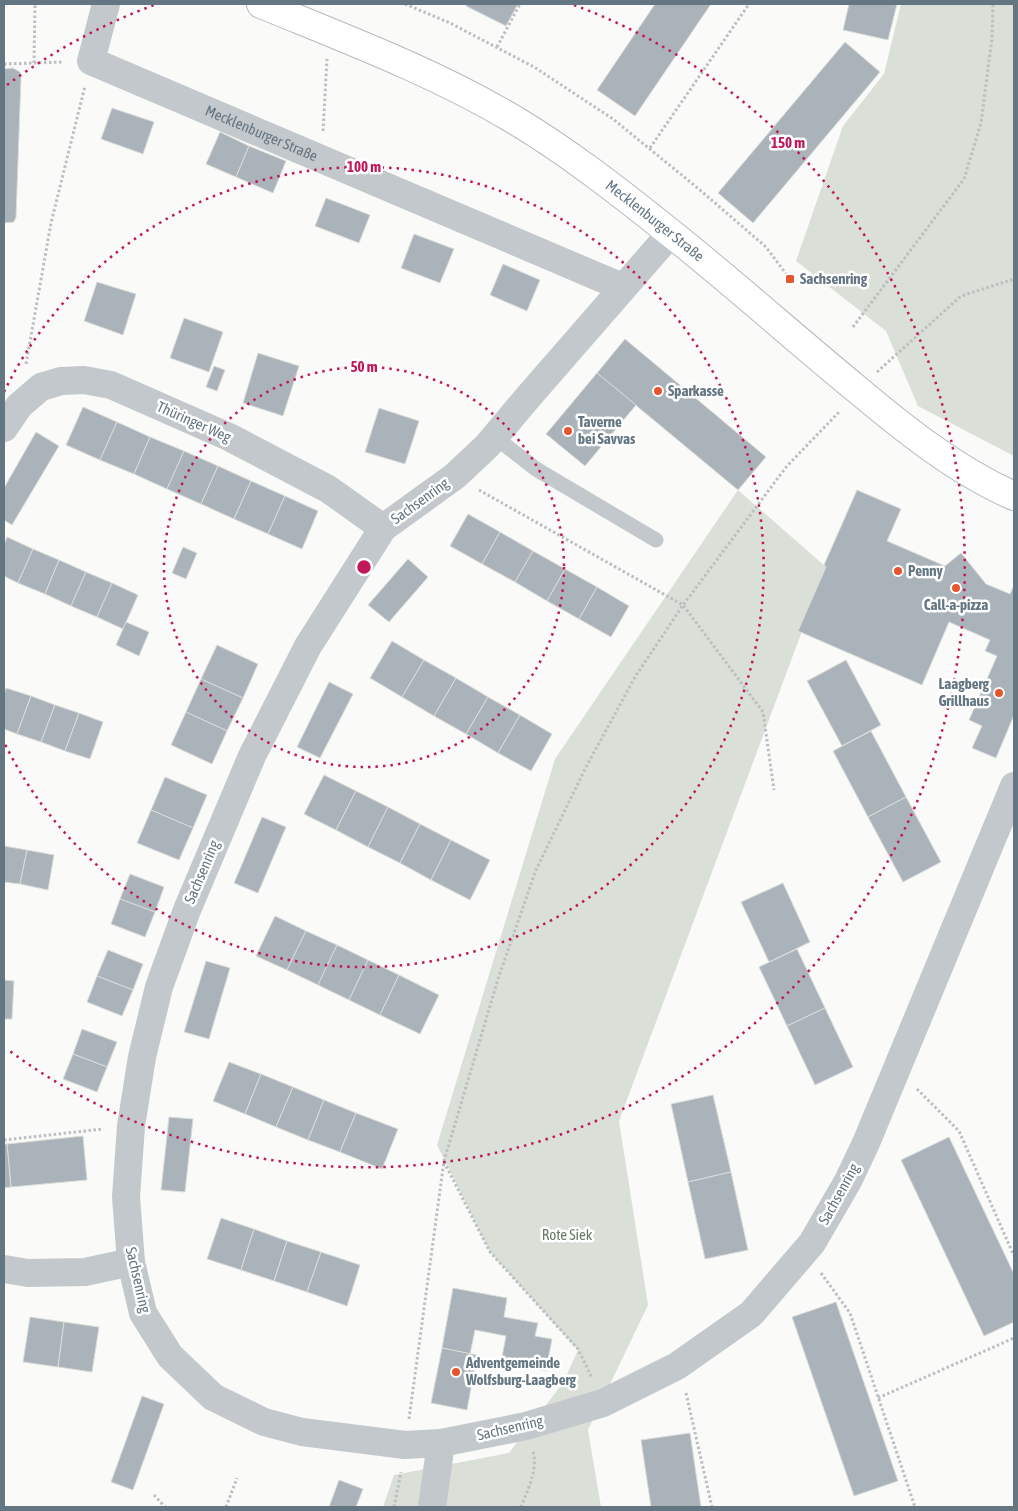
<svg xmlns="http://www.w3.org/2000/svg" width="1018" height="1511" font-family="'Asap Condensed',sans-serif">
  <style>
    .green { fill: #dadfd7 }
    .building { fill: #aab3b9; stroke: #dcdcda }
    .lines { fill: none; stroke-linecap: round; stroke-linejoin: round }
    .secondary-casing { stroke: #b3babf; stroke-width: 30 }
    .path { stroke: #bbbfc2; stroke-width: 3; stroke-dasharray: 2.5 2.5; stroke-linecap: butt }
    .lane { stroke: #c3c8cc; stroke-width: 15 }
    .street { stroke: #c3c8cc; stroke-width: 28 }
    .secondary { stroke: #fff; stroke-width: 28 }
    .ring { fill: none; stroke: #c2185b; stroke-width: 2.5; stroke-dasharray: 2.5 5 }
    .poi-dot { fill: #e4572e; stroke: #fff; stroke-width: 2 }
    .labels { text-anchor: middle; stroke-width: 5; stroke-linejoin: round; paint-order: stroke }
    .street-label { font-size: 15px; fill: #657683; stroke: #fff }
    .poi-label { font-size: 15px; font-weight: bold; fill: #657683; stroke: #fff; text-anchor: start }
    .park-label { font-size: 15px; fill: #687a64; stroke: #fff }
    .centre { fill: #c2185b; stroke: #fff; stroke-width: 2.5 }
    .ring-label { font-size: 15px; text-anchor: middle; font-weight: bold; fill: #c2185b; stroke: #fff; stroke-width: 5; stroke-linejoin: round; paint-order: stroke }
  </style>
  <rect width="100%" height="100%" fill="#fafaf8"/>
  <g class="green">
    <polygon points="901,4 1014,4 1014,456 918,406 886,331 796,261 843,126 884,74"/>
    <polygon points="738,490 826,567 619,1121 648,1305 588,1430 601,1507 383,1507 394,1475 509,1453 563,1383 578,1350 490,1252 437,1145 555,759"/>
  </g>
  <g class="building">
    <polygon points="467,4 518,4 506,26 466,6"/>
    <polygon points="655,4 711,4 635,116 597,90"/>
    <polygon points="849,4 897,4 888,40 843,30"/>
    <polygon points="845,42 880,72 753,223 718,193"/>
    <polygon points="13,68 20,72 21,78 16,217 14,222 4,223 4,69"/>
    <polygon points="112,108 154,122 143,154 101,139"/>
    <polygon points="220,132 249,146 236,177 206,164"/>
    <polygon points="249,146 286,161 273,193 236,177"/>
    <polygon points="326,198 370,215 359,243 315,226"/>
    <polygon points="414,234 454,249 440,283 401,268"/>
    <polygon points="503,264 540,280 527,311 490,295"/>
    <polygon points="97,282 136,294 123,335 84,321"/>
    <polygon points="184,318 223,332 209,372 170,358"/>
    <polygon points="625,339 766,457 738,490 597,373"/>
    <polygon points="258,353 299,366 283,416 243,403"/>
    <polygon points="214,366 225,370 217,391 206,387"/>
    <polygon points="597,373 636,405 585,466 546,434"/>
    <polygon points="83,407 117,422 100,460 66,445"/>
    <polygon points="379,408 419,421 405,464 365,452"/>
    <polygon points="117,422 150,437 134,474 100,460"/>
    <polygon points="36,432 59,446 12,525 4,520 4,488"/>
    <polygon points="150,437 184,451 167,489 134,474"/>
    <polygon points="184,451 218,466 201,504 167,489"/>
    <polygon points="218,466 251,481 234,519 201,504"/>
    <polygon points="251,481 285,496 268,534 234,519"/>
    <polygon points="857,490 901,509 887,541 945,566 961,553 986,584 1010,594 1014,585 1014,715 996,758 972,748 982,726 969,720 997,656 985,651 990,640 949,622 922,685 798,631 826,567 824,565"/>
    <polygon points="285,496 318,511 302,549 268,534"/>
    <polygon points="468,514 500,532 482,564 450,546"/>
    <polygon points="500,532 533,551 515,582 482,564"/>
    <polygon points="7,537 33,549 18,583 4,576 4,545"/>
    <polygon points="183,547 197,553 186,579 172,573"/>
    <polygon points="33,549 59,560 45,594 18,583"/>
    <polygon points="533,551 565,569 547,601 515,582"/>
    <polygon points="408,559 428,577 389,622 368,605"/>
    <polygon points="59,560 86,572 71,606 45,594"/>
    <polygon points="565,569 597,587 579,619 547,601"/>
    <polygon points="86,572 112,583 97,617 71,606"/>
    <polygon points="112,583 138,595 123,629 97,617"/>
    <polygon points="597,587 629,606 611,637 579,619"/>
    <polygon points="126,622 149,632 139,656 116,645"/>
    <polygon points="392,641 424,660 402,697 370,678"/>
    <polygon points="217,645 258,664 243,698 201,679"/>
    <polygon points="424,660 456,678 434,716 402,697"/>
    <polygon points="846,660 881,725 842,746 807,681"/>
    <polygon points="456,678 488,697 466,734 434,716"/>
    <polygon points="201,679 243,698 227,731 186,712"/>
    <polygon points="329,682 353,694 320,758 297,747"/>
    <polygon points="6,688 31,696 17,734 4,729 4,695"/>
    <polygon points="31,696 55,705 41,742 17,734"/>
    <polygon points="488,697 520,715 498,753 466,734"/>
    <polygon points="55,705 79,713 65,751 41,742"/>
    <polygon points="186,712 227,731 212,764 171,745"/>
    <polygon points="79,713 103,722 90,759 65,751"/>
    <polygon points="520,715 552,734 531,771 498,753"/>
    <polygon points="871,731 906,797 868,817 833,751"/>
    <polygon points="324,775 356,791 336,830 304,814"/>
    <polygon points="165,777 207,795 193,828 151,810"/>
    <polygon points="356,791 388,807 368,847 336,830"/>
    <polygon points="906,797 941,862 903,882 868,817"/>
    <polygon points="388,807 420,824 400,863 368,847"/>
    <polygon points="151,810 193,828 179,860 137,843"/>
    <polygon points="262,817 286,827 258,893 234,883"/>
    <polygon points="420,824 451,840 431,880 400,863"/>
    <polygon points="451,840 490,860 470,900 431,880"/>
    <polygon points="4,846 27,850 20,884 4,882"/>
    <polygon points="27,850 54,855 48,890 20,884"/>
    <polygon points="130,874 164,887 155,912 120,899"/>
    <polygon points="783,883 810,942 769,962 741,902"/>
    <polygon points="120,899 155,912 145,937 111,924"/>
    <polygon points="275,916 306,931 287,970 256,956"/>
    <polygon points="306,931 337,945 318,985 287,970"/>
    <polygon points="337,945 368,960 349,1000 318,985"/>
    <polygon points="797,949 825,1008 787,1026 759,967"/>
    <polygon points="108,950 143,964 133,990 97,976"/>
    <polygon points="368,960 399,975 380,1015 349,1000"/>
    <polygon points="206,961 230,968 209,1039 184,1032"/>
    <polygon points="399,975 439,995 420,1034 380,1015"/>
    <polygon points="97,976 133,990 122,1016 87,1002"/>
    <polygon points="4,980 14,981 12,1019 4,1019"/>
    <polygon points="825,1008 853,1067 815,1085 787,1026"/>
    <polygon points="82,1029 117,1042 107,1067 73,1054"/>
    <polygon points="73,1054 107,1067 97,1092 63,1079"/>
    <polygon points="229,1062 261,1074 245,1114 213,1101"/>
    <polygon points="261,1074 293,1087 276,1127 245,1114"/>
    <polygon points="293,1087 324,1100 308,1140 276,1127"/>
    <polygon points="713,1095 731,1172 688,1182 671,1104"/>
    <polygon points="324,1100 356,1113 340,1152 308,1140"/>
    <polygon points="356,1113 398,1129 382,1169 340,1152"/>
    <polygon points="169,1117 193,1119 185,1192 161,1190"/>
    <polygon points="83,1136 87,1180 11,1187 7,1144"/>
    <polygon points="949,1137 1014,1274 1014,1322 984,1336 901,1160"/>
    <polygon points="4,1144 7,1144 11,1187 4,1188"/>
    <polygon points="731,1172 748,1250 705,1259 688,1182"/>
    <polygon points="221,1218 254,1229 241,1270 207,1259"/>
    <polygon points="254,1229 287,1241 274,1281 241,1270"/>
    <polygon points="287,1241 321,1252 307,1292 274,1281"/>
    <polygon points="321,1252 360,1265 347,1306 307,1292"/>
    <polygon points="453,1288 507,1298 504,1317 538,1323 535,1336 552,1339 546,1371 501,1362 506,1336 475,1330 470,1354 442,1348"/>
    <polygon points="836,1302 898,1481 854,1496 792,1317"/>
    <polygon points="30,1317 64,1322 58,1367 23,1362"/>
    <polygon points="64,1322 99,1327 92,1372 58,1367"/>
    <polygon points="442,1348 477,1355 467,1410 431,1403"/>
    <polygon points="142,1396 164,1404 133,1490 111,1482"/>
    <polygon points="690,1433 701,1507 651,1507 641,1440"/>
    <polygon points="339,1480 363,1489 356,1507 329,1507"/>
  </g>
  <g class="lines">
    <g class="secondary-casing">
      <g id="secondary">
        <path id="s2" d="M261,4C346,39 434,72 513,119C568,152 618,191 668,231C731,281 791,335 853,386C903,428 955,470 1014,496"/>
      </g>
    </g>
    <g class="path">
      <polyline points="405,4 450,23 534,67 613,119 700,190 766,247 790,279"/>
      <polyline points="497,47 520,4"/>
      <polyline points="34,63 35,4"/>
      <polyline points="4,64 64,62"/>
      <polyline points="323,131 327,59"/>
      <polyline points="650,148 749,4"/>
      <polyline points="853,327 964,179 981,123 992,38 993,4"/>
      <polyline points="26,364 51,223 85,86"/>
      <polyline points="877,372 961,296 1014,279"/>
      <polyline points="479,490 683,605 763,712 774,790"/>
      <polyline points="917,1089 959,1131 1014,1256"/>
      <polyline points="4,1140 103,1129"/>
      <polyline points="444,1162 490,1252 578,1349 592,1378"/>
      <polyline points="821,1273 850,1313 915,1507"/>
      <polyline points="686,1393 712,1507"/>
      <polyline points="878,1398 1014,1338"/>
      <polyline points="409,1419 444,1161 498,979 536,870 585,769 635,677 683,605 787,466 840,411"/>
      <polyline points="154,1495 165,1507"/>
      <polyline points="226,1507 237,1478"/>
      <polyline points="394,1507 401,1472"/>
      <path d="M521,1507C528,1489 538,1470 533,1451"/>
    </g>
    <polyline class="lane" points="495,437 536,469 656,540"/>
    <g class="street">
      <path id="s1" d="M106,4L91,61L622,287"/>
      <polyline points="671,233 529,396 487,446 455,476 383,528 308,646 252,756 187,910 159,987 142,1057 131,1126 126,1197 131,1262 143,1313 170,1356 213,1397 264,1422 302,1432 405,1445 441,1443 526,1426 603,1403 677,1366 751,1314 812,1243 848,1181 866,1143 1014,786"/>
      <polyline points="4,428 19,406 41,387 61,381 84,380 111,385 229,437 328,489 383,528"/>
      <polyline points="4,1269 28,1273 85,1272 131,1262"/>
      <polyline points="432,1507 441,1443"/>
    </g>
    <use href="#secondary" class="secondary"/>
  </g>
  <g class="ring">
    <circle cx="364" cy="567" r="200"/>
    <path d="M4 392A400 400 0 1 1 4 742"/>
    <path d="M7 85A600 600 0 0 1 154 5M574 5A600 600 0 1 1 7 1049"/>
  </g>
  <g class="poi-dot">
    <rect x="785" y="274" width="10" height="10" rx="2.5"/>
    <circle cx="658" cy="391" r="5"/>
    <circle cx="568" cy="431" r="5"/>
    <circle cx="898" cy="571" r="5"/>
    <circle cx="956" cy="588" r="5"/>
    <circle cx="999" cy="693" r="5"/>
    <circle cx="456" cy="1372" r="5"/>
  </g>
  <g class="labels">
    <g class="street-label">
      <text dy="5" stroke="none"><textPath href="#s1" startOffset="244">Mecklenburger Straße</textPath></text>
      <text dy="5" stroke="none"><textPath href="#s2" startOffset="452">Mecklenburger Straße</textPath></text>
      <text transform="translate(194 422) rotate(24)" y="5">Thüringer Weg</text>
      <text transform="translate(420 501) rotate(-36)" y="5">Sachsenring</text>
      <text transform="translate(202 872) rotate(-67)" y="5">Sachsenring</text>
      <text transform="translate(839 1194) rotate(-61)" y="5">Sachsenring</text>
      <text transform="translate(138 1280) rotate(77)" y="5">Sachsenring</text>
      <text transform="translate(510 1428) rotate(-13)" y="5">Sachsenring</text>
    </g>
    <g class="poi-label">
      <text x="800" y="284">Sachsenring</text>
      <text x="668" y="396">Sparkasse</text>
      <text x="578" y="427">Taverne<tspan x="578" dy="17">bei Savvas</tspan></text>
      <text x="908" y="576">Penny</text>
      <text x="956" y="610" text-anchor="middle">Call-a-pizza</text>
      <text x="989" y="689" text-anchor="end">Laagberg<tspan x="989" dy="17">Grillhaus</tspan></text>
      <text x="466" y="1368">Adventgemeinde<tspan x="466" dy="17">Wolfsburg-Laagberg</tspan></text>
    </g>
    <g class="park-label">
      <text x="567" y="1240">Rote Siek</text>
    </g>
  </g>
  <circle cx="364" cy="567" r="8" class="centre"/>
  <g class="ring-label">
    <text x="788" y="148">150 m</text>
    <text x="364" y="172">100 m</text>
    <text x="364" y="372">50 m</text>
  </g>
  <rect width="1018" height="1511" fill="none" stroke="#657683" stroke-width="10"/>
</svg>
